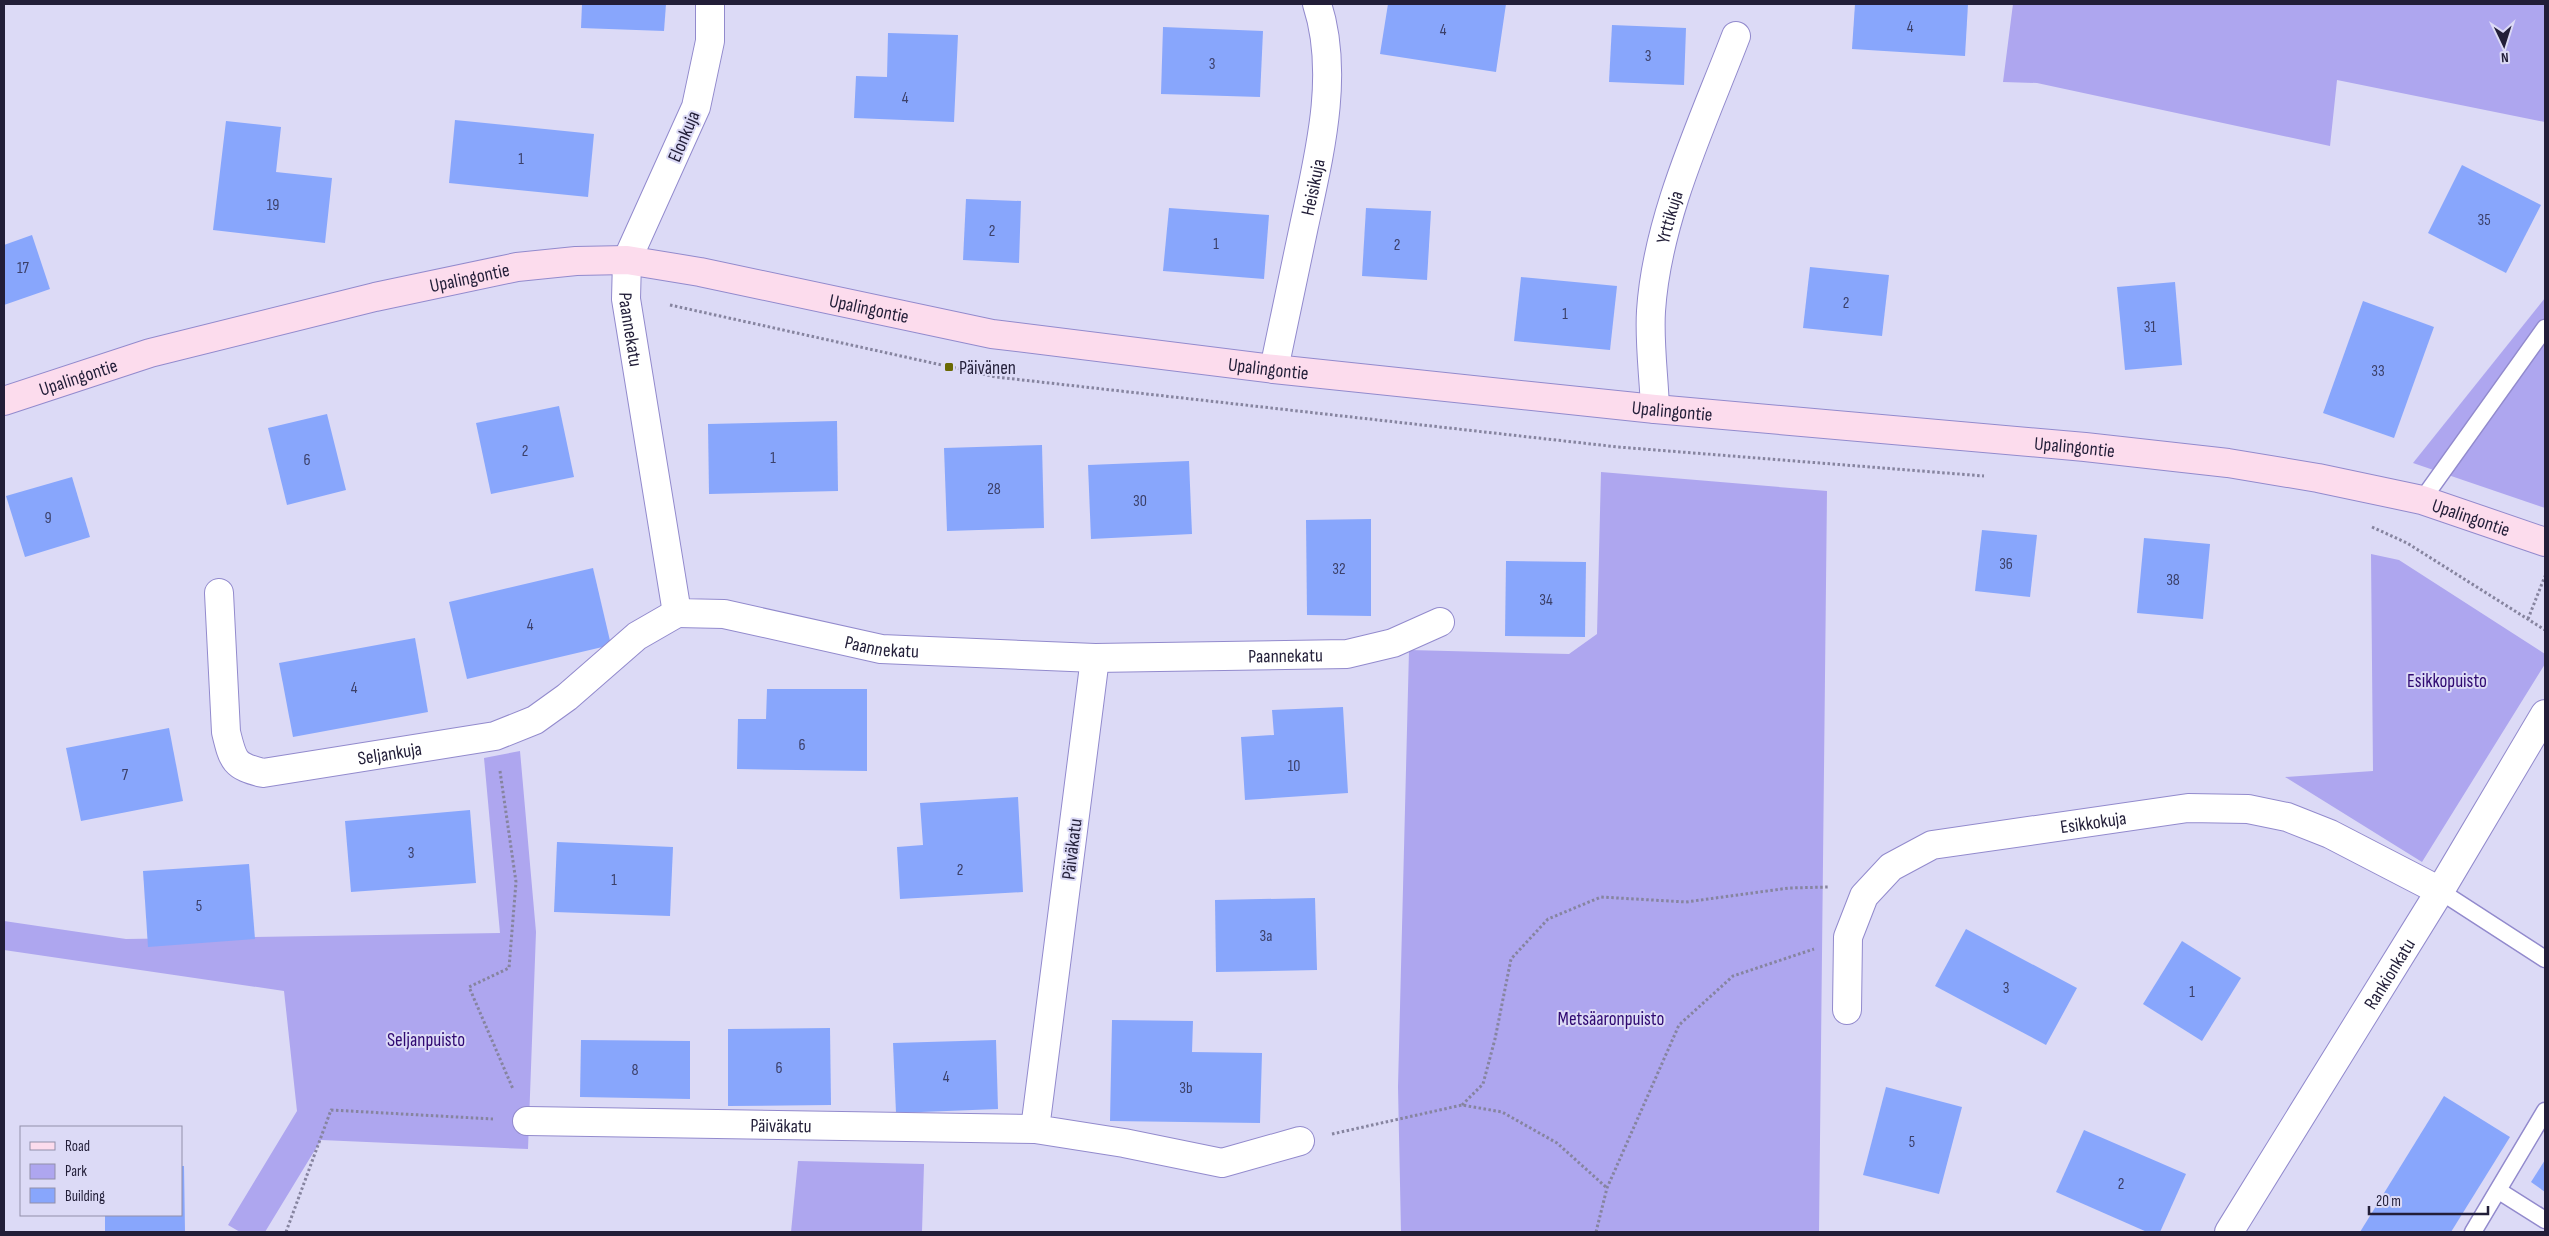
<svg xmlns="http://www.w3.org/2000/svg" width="2549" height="1236" font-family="'Sofia Sans Condensed',sans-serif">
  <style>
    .green { fill: #aea6ef }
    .building { fill: #88a6fc }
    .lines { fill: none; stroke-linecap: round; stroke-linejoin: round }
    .lane-casing { stroke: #928acd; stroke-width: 19 }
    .street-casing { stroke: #928acd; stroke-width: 30 }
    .secondary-casing { stroke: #928acd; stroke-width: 30 }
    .path { stroke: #86849f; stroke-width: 3; stroke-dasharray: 2.5 2.5; stroke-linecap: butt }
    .lane { stroke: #fff; stroke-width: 16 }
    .street { stroke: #fff; stroke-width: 28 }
    .secondary { stroke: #fcdced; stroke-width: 28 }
    .poi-dot { fill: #6a6904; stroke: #dcdaf6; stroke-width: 2 }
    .labels { text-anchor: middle; stroke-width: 4; stroke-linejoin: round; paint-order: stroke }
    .number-label { font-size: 16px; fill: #3c4069 }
    .street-label { font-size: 19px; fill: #221e38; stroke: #dcdaf6 }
    .poi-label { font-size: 19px; fill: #221e38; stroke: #dcdaf6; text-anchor: start }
    .park-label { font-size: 19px; fill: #2f0971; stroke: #dcdaf6 }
  </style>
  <rect width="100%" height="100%" fill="#dcdaf6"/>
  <g class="green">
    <polygon points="2013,4 2545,4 2545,122 2337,80 2330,146 2037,83 2003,82"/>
    <polygon points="2545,298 2545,508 2413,463"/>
    <polygon points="1601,472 1827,491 1819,1232 1401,1232 1398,1087 1409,650 1569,654 1597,634"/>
    <polygon points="2371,554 2399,560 2545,654 2545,664 2422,862 2285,777 2373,771"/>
    <polygon points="520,751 536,932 528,1149 321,1140 265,1232 240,1232 228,1225 297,1111 284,991 4,950 4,921 126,939 500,933 484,758"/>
    <polygon points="798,1161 924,1164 922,1232 791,1232"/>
  </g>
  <g class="building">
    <polygon points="582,4 666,4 664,31 581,28"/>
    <polygon points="1388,4 1506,4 1496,72 1380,54"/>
    <polygon points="1855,4 1968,4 1965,56 1852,49"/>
    <polygon points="1612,25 1686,28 1684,85 1609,82"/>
    <polygon points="1163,27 1263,31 1260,97 1161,94"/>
    <polygon points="888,33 958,35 954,122 854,118 856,76 887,77"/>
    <polygon points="455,120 594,134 588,197 449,183"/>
    <polygon points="226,121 281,127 276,172 332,178 325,243 213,230"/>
    <polygon points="2462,165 2541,205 2506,273 2428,233"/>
    <polygon points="966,199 1021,201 1019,263 963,260"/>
    <polygon points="1169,208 1269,215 1264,279 1163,271"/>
    <polygon points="1366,208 1431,211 1427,280 1362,276"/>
    <polygon points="32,235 50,289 4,305 4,245"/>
    <polygon points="1810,267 1889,275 1882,336 1803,328"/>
    <polygon points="1521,277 1617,286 1610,350 1514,341"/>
    <polygon points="2175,282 2182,365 2125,370 2117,287"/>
    <polygon points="2363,301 2434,327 2394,438 2323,413"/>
    <polygon points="559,406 574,477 491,494 476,423"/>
    <polygon points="327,414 346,490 287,505 268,428"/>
    <polygon points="837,421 838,491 709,494 708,424"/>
    <polygon points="1042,445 1044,528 947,531 944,448"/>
    <polygon points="1189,461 1192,534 1091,539 1088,465"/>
    <polygon points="72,477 90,537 25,557 6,496"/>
    <polygon points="1371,519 1371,616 1307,615 1306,520"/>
    <polygon points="1982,530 2037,535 2030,597 1975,591"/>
    <polygon points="2144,538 2210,544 2203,619 2137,613"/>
    <polygon points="1506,561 1586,562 1585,637 1505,636"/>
    <polygon points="593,568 611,645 467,679 449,602"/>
    <polygon points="415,638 428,712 293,737 279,663"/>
    <polygon points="767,689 867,689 867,771 737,769 738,719 766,719"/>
    <polygon points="1343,707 1348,793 1245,800 1241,737 1274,735 1272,710"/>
    <polygon points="169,728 183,801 81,821 66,748"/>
    <polygon points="1018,797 1023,892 900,899 897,847 923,845 920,803"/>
    <polygon points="470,810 476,883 351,892 345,821"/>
    <polygon points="557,842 673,847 670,916 554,912"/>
    <polygon points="249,864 255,939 148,947 143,871"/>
    <polygon points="1315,898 1317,970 1216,972 1215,900"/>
    <polygon points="1966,929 2077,988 2046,1045 1935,986"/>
    <polygon points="2182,941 2241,978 2202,1041 2143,1004"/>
    <polygon points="1112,1020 1193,1021 1192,1052 1262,1053 1260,1123 1110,1121"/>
    <polygon points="830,1028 831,1105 728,1106 728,1029"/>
    <polygon points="581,1040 690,1041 690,1099 580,1097"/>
    <polygon points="996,1040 998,1109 896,1113 893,1043"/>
    <polygon points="1886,1087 1962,1107 1939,1194 1863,1175"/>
    <polygon points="2444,1096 2510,1137 2451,1232 2360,1232"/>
    <polygon points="2084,1130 2186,1174 2160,1232 2147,1232 2056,1192"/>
    <polygon points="2545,1160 2545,1192 2531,1182"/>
    <polygon points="181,1166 184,1166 185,1232 105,1232 105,1215 181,1215"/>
  </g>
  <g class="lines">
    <g class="lane-casing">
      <g id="lane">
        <polyline points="2422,500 2545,328"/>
        <polyline points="2440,891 2545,959"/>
        <polyline points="2499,1191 2545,1220"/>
        <polyline points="2473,1232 2545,1111"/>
      </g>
    </g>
    <g class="street-casing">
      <g id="street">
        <path id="s1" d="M710,4V41L696,107L627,260L626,299L677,613L724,614L881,649L1095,658L1347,654L1393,643L1440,622"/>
        <path id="s2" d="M1274,369C1284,321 1294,274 1304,226C1319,156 1340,74 1317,4"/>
        <path id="s3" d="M1655,409C1654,377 1649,343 1651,311C1657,218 1703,122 1736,36"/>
        <path id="s4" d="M219,593L226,732C233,761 234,766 263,773L495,736L535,720L567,697L637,636L677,613"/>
        <polyline points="1095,658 1035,1129 1124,1143 1222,1163 1300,1141"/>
        <path id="s5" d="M1847,1010L1848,937L1864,896L1891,867L1932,845L2188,808L2248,809L2287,817L2330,834L2440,891"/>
        <path id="s6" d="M527,1121L1035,1129"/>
        <path id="s7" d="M2229,1232L2440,891L2545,714"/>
      </g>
    </g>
    <g class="secondary-casing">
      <g id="secondary">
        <path id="s8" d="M4,401L150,353L375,297L517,267L576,261L627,260L700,272L992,334L1274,369L1655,409L2085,447L2228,463L2318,478L2422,500L2545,542"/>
      </g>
    </g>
    <g class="path">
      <polyline points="670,305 996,377 1618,447 1984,476"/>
      <polyline points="2372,527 2407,543 2545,630"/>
      <polyline points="2528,619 2545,576"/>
      <polyline points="500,771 516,882 509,968 469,987 513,1089"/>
      <polyline points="1462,1105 1483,1084 1495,1039 1511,959 1548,919 1601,897 1686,902 1789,888 1829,887"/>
      <polyline points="1332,1134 1462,1105 1502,1112 1557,1143 1607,1188"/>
      <polyline points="286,1232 331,1110 493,1119"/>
      <polyline points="1596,1232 1607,1188 1679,1025 1733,976 1814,949"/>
    </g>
    <use href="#lane" class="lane"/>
    <use href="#street" class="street"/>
    <use href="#secondary" class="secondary"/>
  </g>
  <rect class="poi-dot" x="944" y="362" width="10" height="10" rx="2.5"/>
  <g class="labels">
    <g class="number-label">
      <text x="1910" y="32">4</text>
      <text x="1443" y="35">4</text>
      <text x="1648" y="61">3</text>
      <text x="1212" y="69">3</text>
      <text x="905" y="103">4</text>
      <text x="521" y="164">1</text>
      <text x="273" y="210">19</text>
      <text x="2484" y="225">35</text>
      <text x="992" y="236">2</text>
      <text x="1216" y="249">1</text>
      <text x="1397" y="250">2</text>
      <text x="23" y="273">17</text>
      <text x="1846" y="308">2</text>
      <text x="1565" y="319">1</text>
      <text x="2150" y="332">31</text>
      <text x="2378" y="376">33</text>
      <text x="525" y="456">2</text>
      <text x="773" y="463">1</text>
      <text x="307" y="465">6</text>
      <text x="994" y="494">28</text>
      <text x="1140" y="506">30</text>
      <text x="48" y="523">9</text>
      <text x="2006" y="569">36</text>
      <text x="1339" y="574">32</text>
      <text x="2173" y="585">38</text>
      <text x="1546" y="605">34</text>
      <text x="530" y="630">4</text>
      <text x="354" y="693">4</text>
      <text x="802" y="750">6</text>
      <text x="1294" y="771">10</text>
      <text x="125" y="780">7</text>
      <text x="411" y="858">3</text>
      <text x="960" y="875">2</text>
      <text x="614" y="885">1</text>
      <text x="199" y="911">5</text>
      <text x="1266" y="941">3a</text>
      <text x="2006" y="993">3</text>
      <text x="2192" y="997">1</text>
      <text x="779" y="1073">6</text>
      <text x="635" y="1075">8</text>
      <text x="946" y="1082">4</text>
      <text x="1186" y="1093">3b</text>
      <text x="1912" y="1147">5</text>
      <text x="2121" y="1189">2</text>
    </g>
    <g class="street-label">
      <text transform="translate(683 136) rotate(-67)" y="7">Elonkuja</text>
      <text dy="7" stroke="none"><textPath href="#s2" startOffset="186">Heisikuja</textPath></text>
      <text dy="7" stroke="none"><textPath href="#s3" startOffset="194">Yrttikuja</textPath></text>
      <text dy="7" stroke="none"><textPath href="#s8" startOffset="482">Upalingontie</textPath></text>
      <text dy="7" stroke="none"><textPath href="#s8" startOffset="888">Upalingontie</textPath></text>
      <text dy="7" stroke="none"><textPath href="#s1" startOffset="342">Paannekatu</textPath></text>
      <text dy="7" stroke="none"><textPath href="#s8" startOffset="1292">Upalingontie</textPath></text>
      <text dy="7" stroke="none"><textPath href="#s8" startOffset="78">Upalingontie</textPath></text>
      <text dy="7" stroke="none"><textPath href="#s8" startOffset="1698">Upalingontie</textPath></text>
      <text dy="7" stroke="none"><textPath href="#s8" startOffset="2102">Upalingontie</textPath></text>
      <text dy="7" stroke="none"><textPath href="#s8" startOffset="2506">Upalingontie</textPath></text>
      <text dy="7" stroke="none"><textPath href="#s1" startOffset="838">Paannekatu</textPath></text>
      <text dy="7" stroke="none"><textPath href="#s1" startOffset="1242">Paannekatu</textPath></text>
      <text dy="7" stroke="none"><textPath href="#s4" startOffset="328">Seljankuja</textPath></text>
      <text dy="7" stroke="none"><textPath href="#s5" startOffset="366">Esikkokuja</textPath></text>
      <text transform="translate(1071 849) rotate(-83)" y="7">Päiväkatu</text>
      <text dy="7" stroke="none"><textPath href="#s7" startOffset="304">Rankionkatu</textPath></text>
      <text dy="7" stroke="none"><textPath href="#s6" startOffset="254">Päiväkatu</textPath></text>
    </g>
    <g class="poi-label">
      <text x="959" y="374">Päivänen</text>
    </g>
    <g class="park-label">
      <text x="2447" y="687">Esikkopuisto</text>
      <text x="1611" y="1025">Metsäaronpuisto</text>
      <text x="426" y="1046">Seljanpuisto</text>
    </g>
  </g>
  <rect width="2549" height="1236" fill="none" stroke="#221e38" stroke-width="10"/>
  <rect x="20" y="1126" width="162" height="90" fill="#dcdaf6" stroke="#928faa"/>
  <rect x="30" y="1142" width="25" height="8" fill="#fcdced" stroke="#928faa"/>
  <text x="65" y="1151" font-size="15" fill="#221e38">Road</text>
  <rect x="30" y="1164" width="25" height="15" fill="#aea6ef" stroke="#928faa"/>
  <text x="65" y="1176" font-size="15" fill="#221e38">Park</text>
  <rect x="30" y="1188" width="25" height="15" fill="#88a6fc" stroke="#928faa"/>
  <text x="65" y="1201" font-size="15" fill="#221e38">Building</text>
  <g transform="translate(2504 45) rotate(176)" stroke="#dcdaf6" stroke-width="4" paint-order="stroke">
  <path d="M0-4L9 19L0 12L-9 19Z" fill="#221e38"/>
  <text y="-8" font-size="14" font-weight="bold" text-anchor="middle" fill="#221e38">N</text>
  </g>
  <path d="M2369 1206v8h119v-8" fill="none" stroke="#221e38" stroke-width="2.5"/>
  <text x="2376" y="1206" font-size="15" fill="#221e38" stroke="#dcdaf6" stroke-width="4" paint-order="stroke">20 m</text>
</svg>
